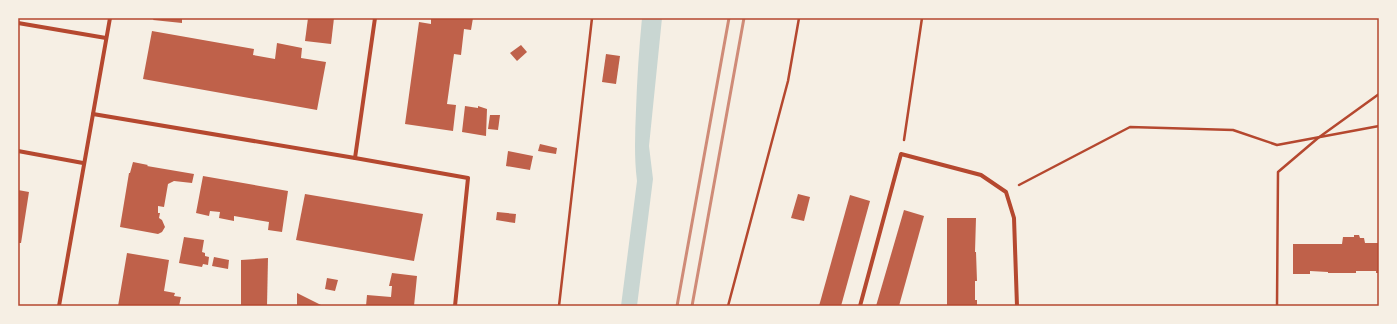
<svg xmlns="http://www.w3.org/2000/svg" width="1397" height="324" font-family="'PT Sans Narrow',sans-serif">
  <style>
    .water { fill: #c9d6d2 }
    .building { fill: #bf614a }
    .lines { fill: none; stroke-linecap: round; stroke-linejoin: round }
    .path { stroke: #b5482f; stroke-width: 2.5 }
    .minor { stroke: #b5482f; stroke-width: 4 }
    .rail { stroke: #cf8b77; stroke-width: 3 }
    .neatline { fill: none; stroke: #b5482f; stroke-width: 1.5 }
  </style>
  <rect width="100%" height="100%" fill="#f6efe4"/>
  <path class="water" d="M642,18H662L649,146L653,179L637,306H621L637,181C634,157 635,134 636,110C637,79 639,49 642,18Z"/>
  <g class="building">
    <polygon points="154,18 182,18 182,23 153,20"/>
    <polygon points="308,18 334,18 331,44 305,41"/>
    <polygon points="431,18 473,18 471,30 464,29 461,55 454,54 447,104 456,105 453,131 405,124 419,22 431,24"/>
    <polygon points="152,31 254,49 253,55 275,59 277,43 302,48 301,58 326,62 317,110 143,79"/>
    <polygon points="521,45 527,52 517,61 510,53"/>
    <polygon points="606,54 620,56 616,84 602,82"/>
    <polygon points="465,106 478,108 478,106 487,109 486,136 462,132"/>
    <polygon points="490,115 500,115 498,130 488,129"/>
    <polygon points="540,144 557,148 556,154 538,151"/>
    <polygon points="508,151 533,156 530,170 506,166"/>
    <polygon points="133,162 148,165 147,166 194,174 192,183 174,181 168,184 164,207 158,206 158,213 160,213 159,218 162,220 165,227 162,232 158,234 120,227 129,173 130,173"/>
    <polygon points="203,176 288,191 282,232 268,230 269,222 234,216 234,221 219,218 220,212 210,211 209,216 196,213"/>
    <polygon points="18,190 29,192 21,243 18,243"/>
    <polygon points="305,194 423,214 414,261 296,240"/>
    <polygon points="798,194 810,197 804,221 791,218"/>
    <polygon points="850,195 870,201 841,306 819,306"/>
    <polygon points="904,210 924,216 899,306 876,306"/>
    <polygon points="497,212 516,214 515,223 496,220"/>
    <polygon points="947,218 976,218 975,252 976,252 977,281 975,281 975,300 977,300 977,306 947,306"/>
    <polygon points="1354,235 1359,235 1360,238 1364,238 1365,243 1379,243 1379,273 1376,273 1376,271 1356,271 1356,273 1328,273 1328,272 1310,271 1310,274 1293,274 1293,244 1342,244 1343,237 1354,237"/>
    <polygon points="184,237 204,240 202,252 205,253 205,256 209,257 208,265 203,264 202,267 179,263"/>
    <polygon points="127,253 169,260 164,291 175,293 174,296 181,297 179,306 118,306"/>
    <polygon points="214,257 229,260 228,269 212,266"/>
    <polygon points="268,258 267,306 241,306 241,260"/>
    <polygon points="392,273 417,276 414,306 366,306 367,295 391,297 392,286 389,286"/>
    <polygon points="327,278 338,280 335,291 325,289"/>
    <polygon points="297,293 323,306 297,306"/>
  </g>
  <g class="lines">
    <g class="path">
      <polyline points="904,140 922,18"/>
      <polyline points="1019,185 1130,127 1233,130 1277,145 1379,126"/>
      <polyline points="559,306 592,18"/>
      <polyline points="728,306 788,81 799,18"/>
      <polyline points="1277,306 1278,172 1318,138 1379,94"/>
    </g>
    <g class="minor">
      <polyline points="18,23 106,38"/>
      <polyline points="93,114 355,158 468,178 455,306"/>
      <polyline points="18,151 83,163"/>
      <polyline points="355,158 375,18"/>
      <polyline points="59,306 110,18"/>
      <polyline points="860,306 901,154 981,175 1006,192 1014,218 1017,306"/>
    </g>
    <g class="rail">
      <polyline points="677,306 729,18"/>
      <polyline points="692,306 744,18"/>
    </g>
  </g>
  <rect width="1397" height="324" fill="none" stroke="#f6efe4" stroke-width="38"/>
  <rect x="19" y="19" width="1359" height="286" class="neatline"/>
</svg>
